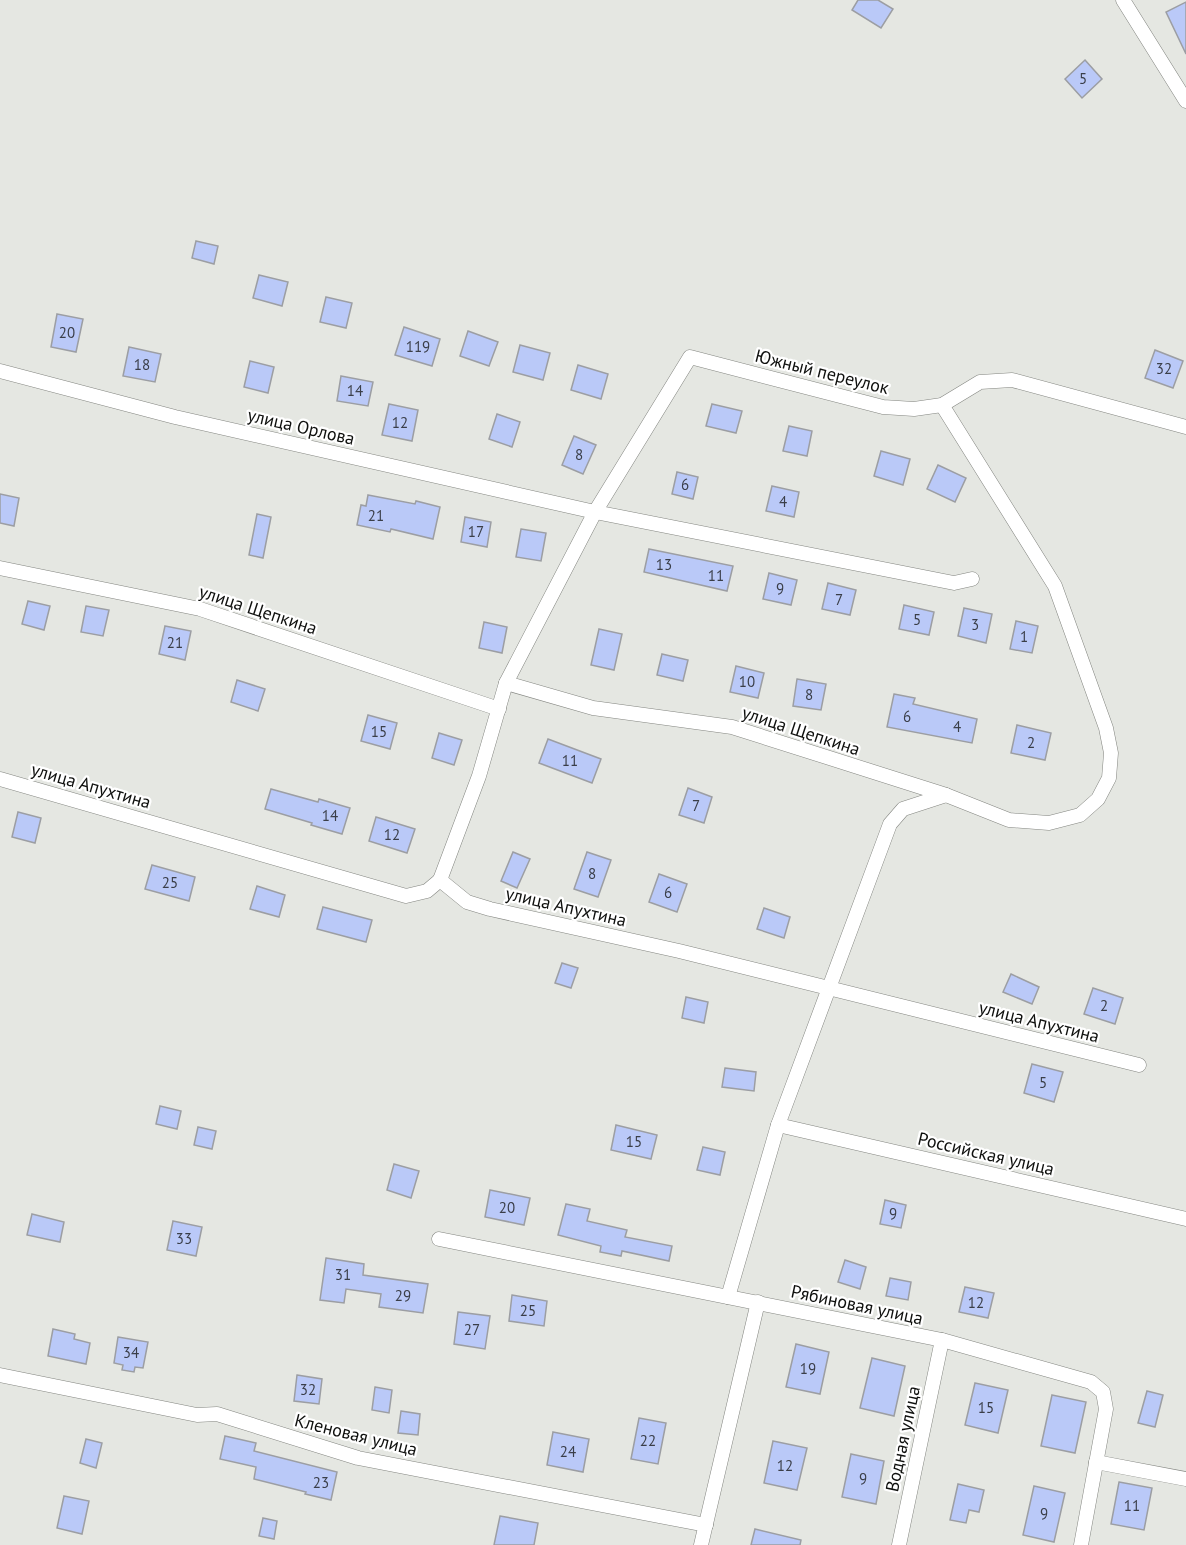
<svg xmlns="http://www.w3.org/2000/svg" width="1186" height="1545" font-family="'PT Sans',sans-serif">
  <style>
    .building { fill: #bac9f8; stroke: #9c9ea3; stroke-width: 1.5 }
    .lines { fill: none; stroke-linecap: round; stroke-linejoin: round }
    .street-casing { stroke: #848681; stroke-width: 15 }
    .street { stroke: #fff; stroke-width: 14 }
    .labels { text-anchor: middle; stroke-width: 4.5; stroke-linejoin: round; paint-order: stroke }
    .number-label { font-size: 15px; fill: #3a3e48 }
    .street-label { font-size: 18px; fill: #0f100e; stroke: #fff }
  </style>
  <rect width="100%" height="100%" fill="#e5e7e2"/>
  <g class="building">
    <polygon points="858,0 878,0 893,9 881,28 852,10"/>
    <polygon points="1186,2 1186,54 1166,12"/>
    <polygon points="1085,60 1102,79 1082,98 1065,79"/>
    <polygon points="196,241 218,246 214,264 192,258"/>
    <polygon points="259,275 288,282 282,306 253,298"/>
    <polygon points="326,297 352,303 346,328 320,322"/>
    <polygon points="57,314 83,319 76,352 51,347"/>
    <polygon points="404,327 440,339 432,366 395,355"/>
    <polygon points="468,331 498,342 489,366 460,356"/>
    <polygon points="520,345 550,353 543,380 513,372"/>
    <polygon points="129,347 161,354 155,382 123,376"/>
    <polygon points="1155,350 1183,361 1173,388 1145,378"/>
    <polygon points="250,361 274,367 268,393 244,387"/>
    <polygon points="578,365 608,374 601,399 571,390"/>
    <polygon points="341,376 373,382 368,406 337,401"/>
    <polygon points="389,404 418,410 412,441 382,435"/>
    <polygon points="712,404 742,411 736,433 706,426"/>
    <polygon points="497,414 520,422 512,447 489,439"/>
    <polygon points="789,426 812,431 807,456 783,451"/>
    <polygon points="574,436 596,445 583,474 562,465"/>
    <polygon points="881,451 910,459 903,485 874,476"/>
    <polygon points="938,465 966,478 955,502 927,489"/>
    <polygon points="677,472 698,477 693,499 672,494"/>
    <polygon points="772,486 799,492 794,517 766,511"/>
    <polygon points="0,494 19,498 14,526 0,523"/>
    <polygon points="368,495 415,504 416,501 440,507 433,539 391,529 390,532 357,525 361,505 366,506"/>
    <polygon points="257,514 271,517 263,558 249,555"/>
    <polygon points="465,517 491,522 487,547 461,542"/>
    <polygon points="521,529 546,533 541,561 516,557"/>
    <polygon points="649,549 733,566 727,591 644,572"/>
    <polygon points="769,573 797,580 791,605 763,599"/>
    <polygon points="828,583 856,590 850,615 822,609"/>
    <polygon points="28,601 50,606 44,630 22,624"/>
    <polygon points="904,605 934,612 929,635 899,629"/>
    <polygon points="86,606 109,610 103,636 81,632"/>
    <polygon points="964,608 992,614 986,643 958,636"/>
    <polygon points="1016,621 1038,626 1032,653 1010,649"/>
    <polygon points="484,622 507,627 502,653 479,648"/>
    <polygon points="165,626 191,631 185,660 159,654"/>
    <polygon points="599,629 622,634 614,670 591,665"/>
    <polygon points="662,654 688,660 683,681 657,675"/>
    <polygon points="736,666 764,673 758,698 730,692"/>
    <polygon points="797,679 826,684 821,710 793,706"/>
    <polygon points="237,680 265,689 258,711 231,702"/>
    <polygon points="894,694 915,698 913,704 977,719 972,743 887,727"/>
    <polygon points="368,715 397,723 390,749 361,741"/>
    <polygon points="1017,725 1051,733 1045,760 1011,753"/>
    <polygon points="439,733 462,740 454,765 432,758"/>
    <polygon points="548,739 601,759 592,783 539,763"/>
    <polygon points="688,788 712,797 704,823 679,815"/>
    <polygon points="271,789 318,802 319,799 350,808 342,834 311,825 312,823 265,809"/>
    <polygon points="18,812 41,818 35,843 12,837"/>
    <polygon points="376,817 415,829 407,853 369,841"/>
    <polygon points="513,852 530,859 517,888 501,881"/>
    <polygon points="587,852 611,860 598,897 574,889"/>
    <polygon points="152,865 195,877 189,901 145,889"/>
    <polygon points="659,874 687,884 677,912 649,902"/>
    <polygon points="257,886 285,895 279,917 250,909"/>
    <polygon points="323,907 372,920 366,942 317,929"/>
    <polygon points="764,908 790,917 784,938 757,929"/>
    <polygon points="562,963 578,968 571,988 555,983"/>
    <polygon points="1011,974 1039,987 1032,1004 1003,992"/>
    <polygon points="1093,988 1123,998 1115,1024 1084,1014"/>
    <polygon points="686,997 708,1002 704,1023 682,1018"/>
    <polygon points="1032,1064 1063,1072 1054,1102 1024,1093"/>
    <polygon points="725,1068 756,1072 754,1091 722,1087"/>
    <polygon points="160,1106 181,1111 177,1129 156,1124"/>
    <polygon points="616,1125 657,1135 651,1159 611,1150"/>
    <polygon points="198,1127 216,1131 212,1149 194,1145"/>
    <polygon points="703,1147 725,1152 720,1175 697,1170"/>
    <polygon points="394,1164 419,1171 411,1198 387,1190"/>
    <polygon points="490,1190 530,1198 524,1225 485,1217"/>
    <polygon points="885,1200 906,1205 901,1228 880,1224"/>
    <polygon points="566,1204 590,1209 587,1221 627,1230 625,1237 672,1246 669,1261 622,1251 621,1256 600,1252 601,1246 558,1235"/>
    <polygon points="32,1214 64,1222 60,1242 27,1235"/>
    <polygon points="173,1221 202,1227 196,1256 167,1250"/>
    <polygon points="326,1258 364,1264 363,1275 428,1284 423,1313 379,1307 381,1294 346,1289 344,1303 320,1300"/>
    <polygon points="845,1260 866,1267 860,1289 838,1282"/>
    <polygon points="890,1278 911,1282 908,1300 886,1296"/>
    <polygon points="965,1287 994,1293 988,1318 959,1312"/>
    <polygon points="512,1295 547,1301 544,1326 509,1321"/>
    <polygon points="458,1312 490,1316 485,1349 454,1344"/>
    <polygon points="53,1329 75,1334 74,1339 90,1343 86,1364 48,1356"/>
    <polygon points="118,1337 148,1342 143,1368 135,1367 134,1372 122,1370 123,1365 114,1363"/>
    <polygon points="796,1344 829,1352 820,1394 786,1387"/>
    <polygon points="872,1358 905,1366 894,1416 860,1408"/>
    <polygon points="297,1375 322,1379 319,1404 294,1401"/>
    <polygon points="975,1383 1008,1390 998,1433 965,1425"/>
    <polygon points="375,1387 392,1390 389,1413 372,1410"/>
    <polygon points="1147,1391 1163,1395 1155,1427 1138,1423"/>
    <polygon points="1052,1395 1086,1402 1075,1453 1041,1446"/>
    <polygon points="401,1411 420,1414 418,1435 398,1433"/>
    <polygon points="639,1418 666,1423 658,1464 631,1459"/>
    <polygon points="553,1432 589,1439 583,1472 547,1465"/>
    <polygon points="225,1436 256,1443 254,1451 337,1472 331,1500 305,1494 306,1492 254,1479 256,1467 220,1459"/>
    <polygon points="86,1439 102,1443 96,1468 80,1463"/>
    <polygon points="773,1441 807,1448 797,1490 764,1483"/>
    <polygon points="851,1454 884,1461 876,1504 842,1497"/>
    <polygon points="1119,1482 1152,1488 1144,1530 1111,1524"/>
    <polygon points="958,1484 984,1490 979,1512 969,1510 966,1523 950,1520"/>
    <polygon points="1034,1486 1065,1493 1054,1542 1023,1535"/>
    <polygon points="64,1496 89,1501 82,1534 57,1528"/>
    <polygon points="500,1516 538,1523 534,1545 494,1545"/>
    <polygon points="263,1518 277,1521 274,1539 259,1536"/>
    <polygon points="755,1529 801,1540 800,1545 751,1545"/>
  </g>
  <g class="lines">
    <g class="street-casing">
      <g id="street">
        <polyline points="1123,0 1186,101"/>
        <polyline points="0,371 175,417 595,512 954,583 972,579"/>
        <polyline points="0,568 200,609 499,709"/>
        <polyline points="506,683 593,708 732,727 946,795 1009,820 1049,823 1080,815 1098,799 1109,778 1111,753 1106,728 1055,586 942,405"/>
        <polyline points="0,779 406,896 427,891 440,880"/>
        <polyline points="440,880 479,776 506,683 595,512 690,357 883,407 914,409 942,405 980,382 1012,380 1186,427"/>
        <polyline points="440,880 467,902 490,909 679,951 1139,1065"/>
        <polyline points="778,1125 1186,1219"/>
        <polyline points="439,1239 942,1340 1091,1382 1103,1392 1106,1409 1081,1545"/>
        <polyline points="728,1297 778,1125 890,824 903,809 946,795"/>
        <polyline points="0,1375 197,1415 217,1414 358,1458 706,1525"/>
        <polyline points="1096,1462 1186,1479"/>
        <polyline points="701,1545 758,1302"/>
        <polyline points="899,1545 942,1340"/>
      </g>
    </g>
    <use href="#street" class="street"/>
  </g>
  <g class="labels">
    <g class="number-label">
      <text x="1083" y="84">5</text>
      <text x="67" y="338">20</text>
      <text x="418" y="352">119</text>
      <text x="142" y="370">18</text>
      <text x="1164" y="374">32</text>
      <text x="355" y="396">14</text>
      <text x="400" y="428">12</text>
      <text x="579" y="460">8</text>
      <text x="685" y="490">6</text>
      <text x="783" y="507">4</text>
      <text x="376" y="521">21</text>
      <text x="476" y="537">17</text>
      <text x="664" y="570">13</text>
      <text x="716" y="581">11</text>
      <text x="780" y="594">9</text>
      <text x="839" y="605">7</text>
      <text x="917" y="625">5</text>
      <text x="975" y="630">3</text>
      <text x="1024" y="642">1</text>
      <text x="175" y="648">21</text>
      <text x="747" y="687">10</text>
      <text x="809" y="700">8</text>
      <text x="907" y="722">6</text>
      <text x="957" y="732">4</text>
      <text x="379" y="737">15</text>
      <text x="1031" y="748">2</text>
      <text x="570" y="766">11</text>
      <text x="696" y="811">7</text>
      <text x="330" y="821">14</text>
      <text x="392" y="840">12</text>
      <text x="592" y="879">8</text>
      <text x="170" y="888">25</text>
      <text x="668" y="898">6</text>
      <text x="1104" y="1011">2</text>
      <text x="1043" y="1088">5</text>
      <text x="634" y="1147">15</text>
      <text x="507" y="1213">20</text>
      <text x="893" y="1219">9</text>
      <text x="184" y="1244">33</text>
      <text x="343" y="1280">31</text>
      <text x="403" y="1301">29</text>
      <text x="976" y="1308">12</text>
      <text x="528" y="1316">25</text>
      <text x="472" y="1335">27</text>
      <text x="131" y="1358">34</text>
      <text x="808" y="1374">19</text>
      <text x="308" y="1395">32</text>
      <text x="986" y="1413">15</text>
      <text x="648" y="1446">22</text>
      <text x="568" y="1457">24</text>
      <text x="785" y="1471">12</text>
      <text x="863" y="1484">9</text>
      <text x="321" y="1488">23</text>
      <text x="1132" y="1511">11</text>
      <text x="1044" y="1519">9</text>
    </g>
    <g class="street-label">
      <text transform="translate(822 372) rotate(14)" y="6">Южный переулок</text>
      <text transform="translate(301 427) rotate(13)" y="6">улица Орлова</text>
      <text transform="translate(258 610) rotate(18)" y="6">улица Щепкина</text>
      <text transform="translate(801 731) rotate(18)" y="6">улица Щепкина</text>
      <text transform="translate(91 786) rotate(16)" y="6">улица Апухтина</text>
      <text transform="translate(566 907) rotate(13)" y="6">улица Апухтина</text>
      <text transform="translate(1039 1022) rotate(14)" y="6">улица Апухтина</text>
      <text transform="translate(986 1154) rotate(13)" y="6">Российская улица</text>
      <text transform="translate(857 1305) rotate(12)" y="6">Рябиновая улица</text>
      <text transform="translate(356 1435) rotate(14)" y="6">Кленовая улица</text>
      <text transform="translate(903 1439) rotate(-78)" y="6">Водная улица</text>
    </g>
  </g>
</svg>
